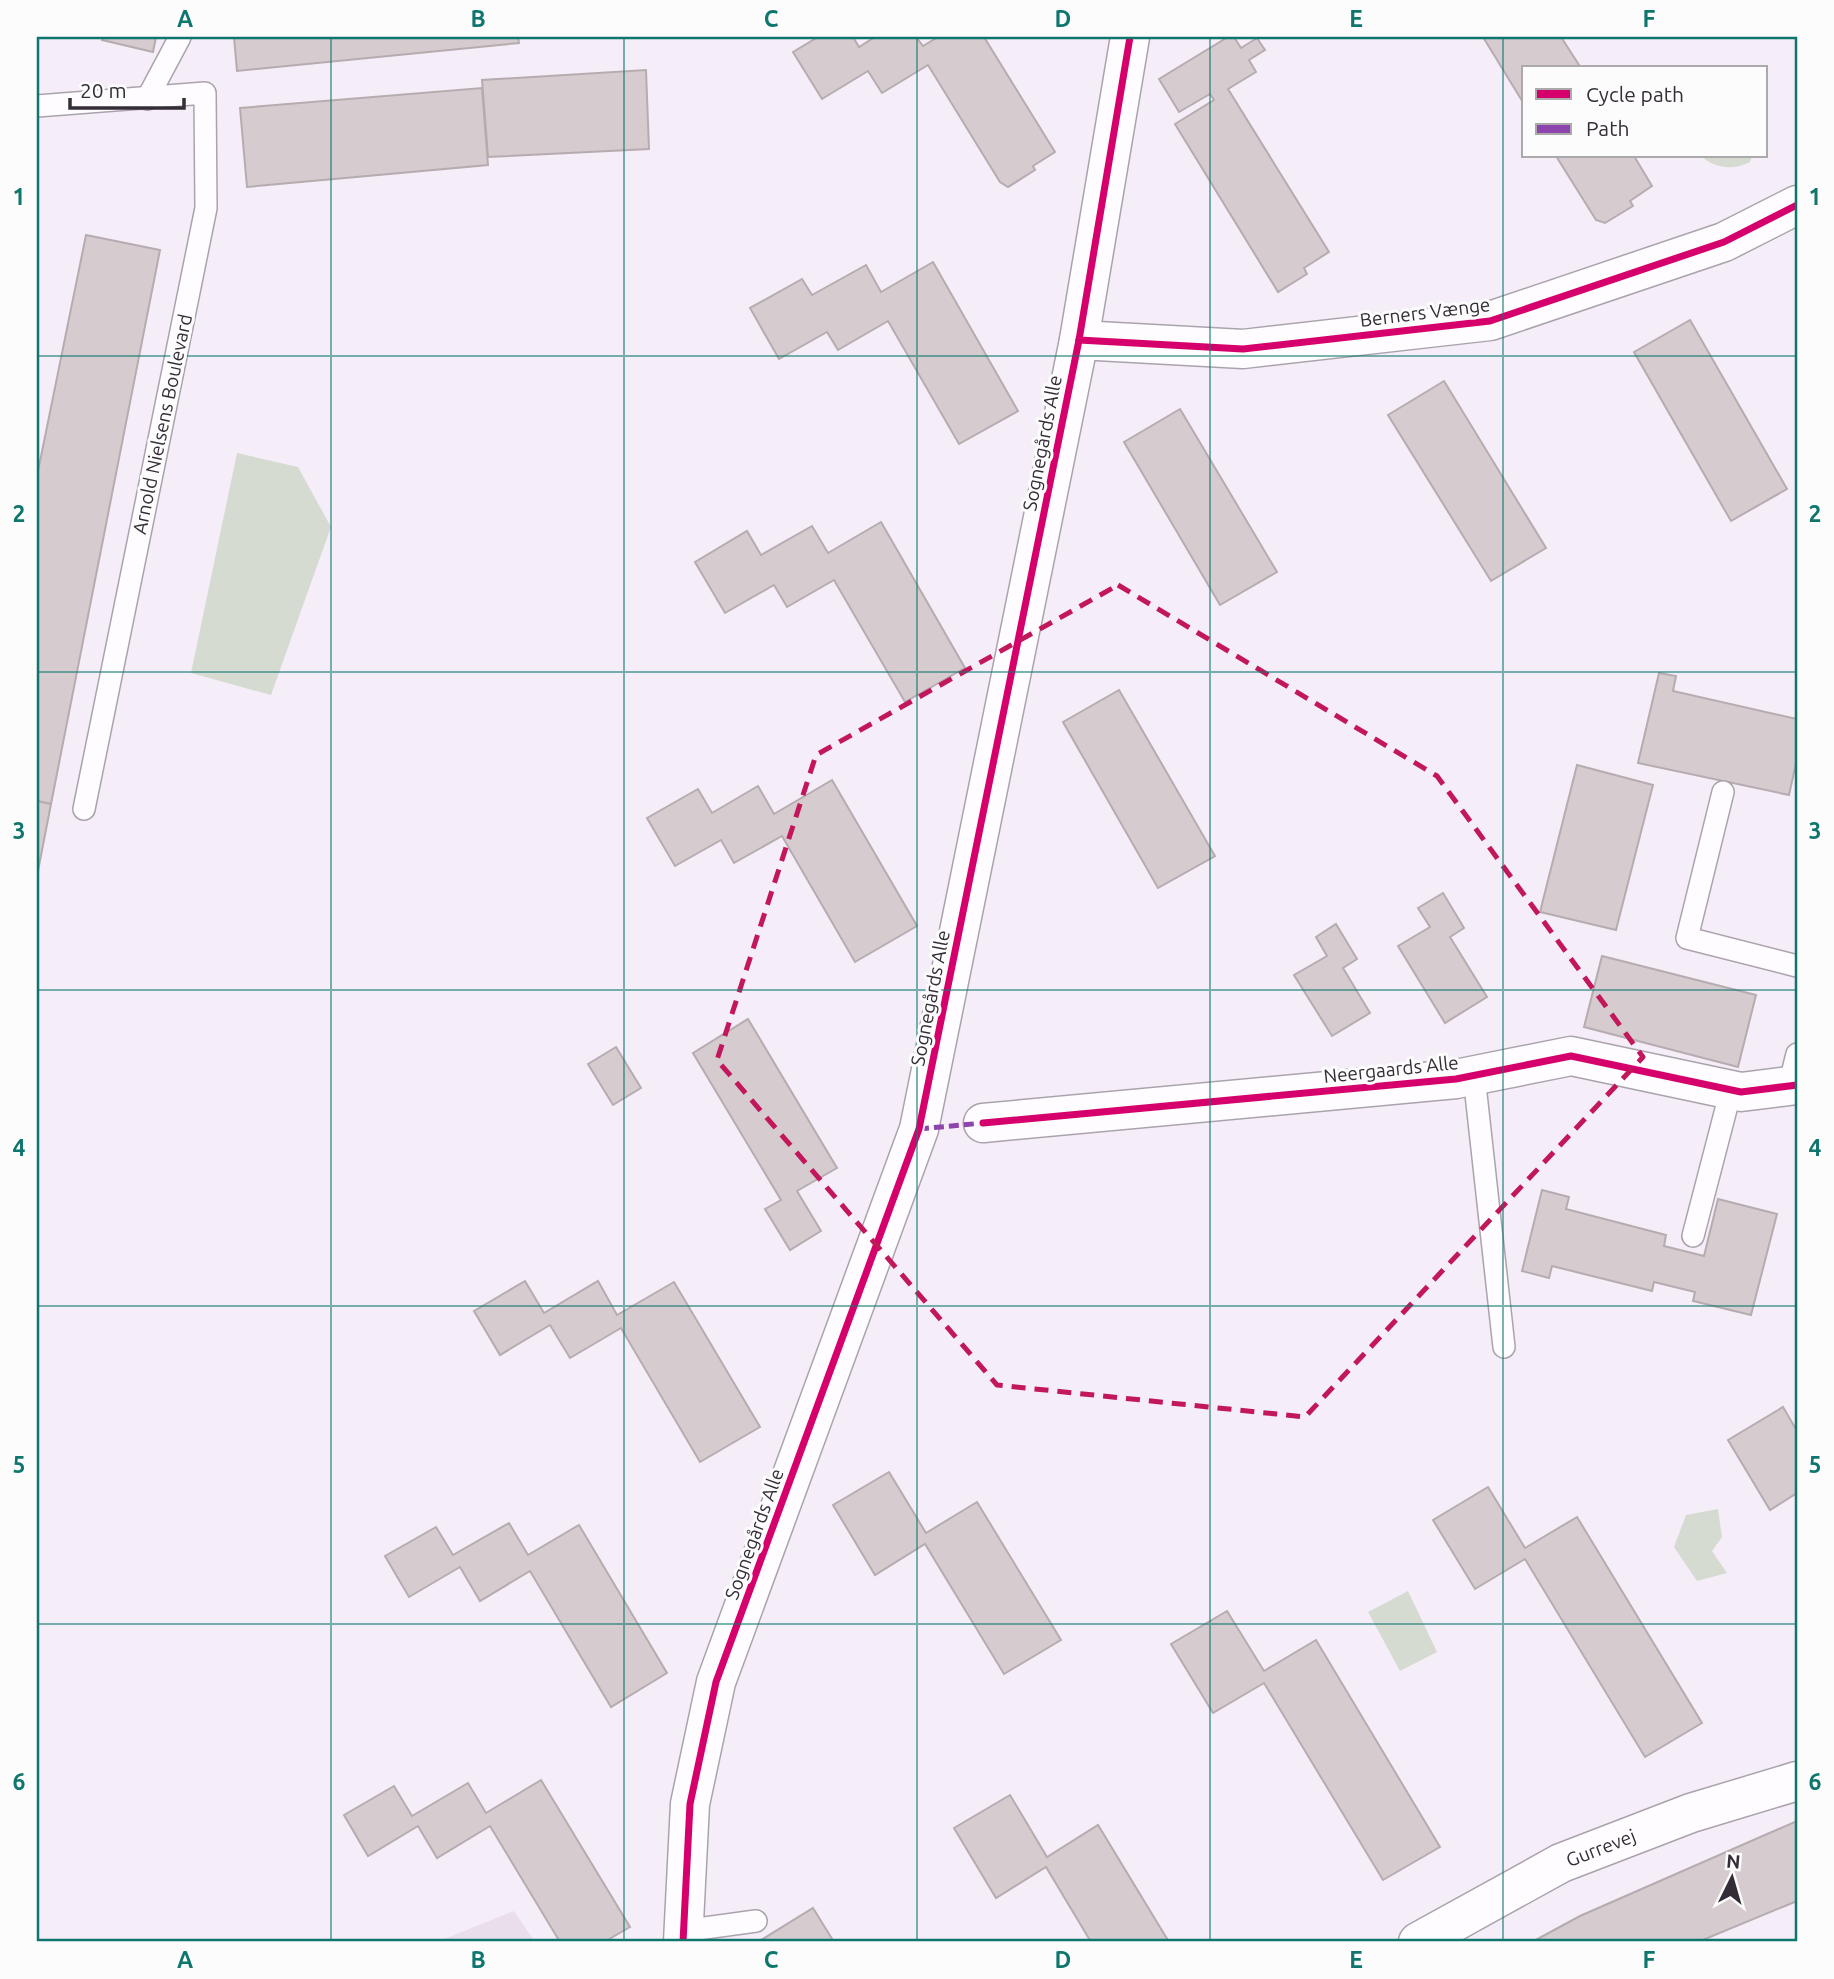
<svg xmlns="http://www.w3.org/2000/svg" width="1834" height="1979" font-family="Ubuntu,sans-serif">
  <style>
    .education { fill: #eadeec }
    .green { fill: #d6dbd2 }
    .building { fill: #d6cbcf; stroke: #b6acb0; stroke-width: 2 }
    .lines { fill: none; stroke-linecap: round; stroke-linejoin: round }
    .service-casing { stroke: #aaa3ad; stroke-width: 24 }
    .minor-casing { stroke: #aaa3ad; stroke-width: 41 }
    .service { stroke: #fefcfe; stroke-width: 21 }
    .minor { stroke: #fefcfe; stroke-width: 38 }
    .quiet { stroke: #8e44ad; stroke-width: 5; stroke-dasharray: 10 5; stroke-linecap: butt }
    .cycleway-casing { stroke: #fcfcfc; stroke-width: 11 }
    .cycleway { stroke: #d6006c; stroke-width: 7 }
    .marked { fill: none; stroke: #c2185b; stroke-width: 5; stroke-dasharray: 14 9; stroke-linejoin: round }
    .grid { fill: none; stroke: #0f766e; stroke-width: 2; stroke-opacity: 0.55 }
    .labels { text-anchor: middle; stroke-width: 6; stroke-linejoin: round; paint-order: stroke }
    .street-label { font-size: 19px; fill: #342d37; stroke: #fcfcfc }
    .neatline { fill: none; stroke: #0f766e; stroke-width: 2.5 }
    .grid-label { font-size: 23px; text-anchor: middle; font-weight: bold; fill: #0f766e }
  </style>
  <rect width="100%" height="100%" fill="#f5edf8"/>
  <polygon class="education" points="514,1911 535,1942 437,1942"/>
  <g class="green">
    <path d="M1701,156H1752L1750,162C1733,171 1714,168 1701,156Z"/>
    <polygon points="237,453 298,467 331,527 271,695 191,673"/>
    <polygon points="1718,1509 1722,1537 1712,1551 1727,1573 1697,1581 1674,1547 1686,1515"/>
    <polygon points="1408,1591 1437,1652 1400,1671 1368,1612"/>
  </g>
  <g class="building">
    <polygon points="103,37 156,37 153,52 102,40"/>
    <polygon points="234,37 518,37 519,43 237,71"/>
    <polygon points="818,37 853,37 859,47 875,37 916,37 923,46 938,37 984,37 1055,152 1033,166 1035,170 1008,187 1000,182 928,65 882,93 868,71 822,99 793,52"/>
    <polygon points="1228,37 1234,37 1241,48 1257,38 1265,50 1249,60 1256,72 1228,89 1329,252 1304,268 1307,274 1278,292 1175,124 1214,100 1210,94 1179,112 1159,79"/>
    <polygon points="1483,37 1561,37 1581,68 1524,68 1524,104"/>
    <polygon points="646,70 649,149 488,157 482,80"/>
    <polygon points="482,88 488,165 247,187 240,108"/>
    <polygon points="1556,156 1634,156 1652,186 1630,201 1633,206 1605,223 1596,220"/>
    <polygon points="86,235 160,250 51,804 37,801 37,476"/>
    <polygon points="933,262 1018,411 959,444 888,321 838,350 827,332 779,359 750,308 802,279 812,295 866,265 881,292"/>
    <polygon points="1690,320 1787,489 1731,521 1634,352"/>
    <polygon points="1444,381 1546,548 1491,581 1388,415"/>
    <polygon points="1180,409 1277,572 1220,605 1124,442"/>
    <polygon points="881,522 965,668 905,702 834,580 787,607 774,585 725,613 695,562 747,531 761,555 812,526 828,553"/>
    <polygon points="1659,673 1676,676 1673,691 1797,719 1797,759 1789,795 1638,763"/>
    <polygon points="1119,690 1215,856 1158,888 1063,722"/>
    <polygon points="1577,765 1653,785 1616,930 1540,912"/>
    <polygon points="832,780 917,926 855,962 782,836 734,863 721,840 675,866 647,818 698,789 712,813 758,786 774,814"/>
    <polygon points="37,801 51,804 37,876"/>
    <polygon points="1443,893 1464,928 1450,937 1487,997 1445,1023 1398,946 1430,927 1418,908"/>
    <polygon points="1336,924 1357,959 1343,968 1370,1013 1332,1036 1294,975 1327,956 1316,937"/>
    <polygon points="1602,956 1756,995 1738,1067 1584,1027"/>
    <polygon points="748,1019 837,1168 797,1191 821,1231 790,1250 765,1209 781,1200 693,1053"/>
    <polygon points="616,1047 641,1088 613,1105 588,1064"/>
    <polygon points="1542,1190 1569,1197 1566,1209 1666,1235 1664,1246 1704,1256 1718,1199 1777,1214 1751,1315 1693,1301 1695,1292 1654,1282 1652,1291 1552,1266 1549,1278 1522,1271"/>
    <polygon points="525,1281 544,1313 598,1281 617,1315 674,1282 760,1427 700,1462 621,1328 570,1358 550,1325 500,1355 474,1311"/>
    <polygon points="1783,1407 1797,1431 1797,1493 1770,1510 1728,1440"/>
    <polygon points="889,1472 926,1533 977,1502 1061,1640 1004,1674 925,1544 875,1575 833,1505"/>
    <polygon points="1488,1487 1525,1548 1577,1517 1702,1723 1645,1757 1525,1559 1475,1589 1433,1520"/>
    <polygon points="509,1523 528,1555 579,1525 667,1673 611,1707 530,1571 480,1601 460,1567 409,1597 385,1556 436,1527 453,1555"/>
    <polygon points="1227,1611 1264,1671 1316,1640 1440,1847 1383,1880 1264,1683 1213,1713 1171,1644"/>
    <polygon points="541,1780 630,1927 604,1942 560,1942 490,1826 437,1858 418,1826 368,1856 344,1815 394,1786 412,1816 468,1783 486,1813"/>
    <polygon points="1010,1795 1047,1857 1098,1825 1169,1942 1091,1942 1046,1867 996,1898 954,1828"/>
    <polygon points="1797,1821 1797,1901 1698,1942 1532,1942 1580,1916"/>
    <polygon points="813,1908 834,1942 758,1942"/>
  </g>
  <g class="lines">
    <g class="service-casing">
      <g id="service">
        <polyline points="147,99 180,37"/>
        <polyline points="37,106 205,93 206,208 84,809"/>
        <polyline points="1723,792 1687,938 1797,966"/>
        <polyline points="1474,1076 1504,1347"/>
        <polyline points="1789,1086 1797,1054"/>
        <polyline points="1693,1236 1731,1090"/>
        <polyline points="683,1931 756,1921"/>
      </g>
    </g>
    <g class="minor-casing">
      <g id="minor">
        <polyline points="1079,340 1243,349 1490,321 1724,242 1797,205"/>
        <polyline points="983,1123 1456,1079 1571,1056 1741,1092 1797,1085"/>
        <polyline points="683,1942 690,1804 716,1682 919,1129 1079,340 1130,37"/>
        <path id="s1" d="M1418,1942L1561,1863L1691,1813L1797,1781"/>
      </g>
    </g>
    <use href="#service" class="service"/>
    <use href="#minor" class="minor"/>
    <polyline class="quiet" points="919,1129 983,1123"/>
    <g class="cycleway-casing">
      <g id="cycleway">
        <polyline points="1079,340 1243,349 1490,321 1724,242 1797,205"/>
        <polyline points="983,1123 1456,1079 1571,1056 1741,1092 1797,1085"/>
        <polyline points="683,1942 690,1804 716,1682 919,1129 1079,340 1130,37"/>
      </g>
    </g>
    <use href="#cycleway" class="cycleway"/>
  </g>
  <path class="marked" d="M1118,585L1437,776L1643,1057L1305,1417L997,1385L717,1060L816,755Z"/>
  <path class="grid" d="M331,37V1942M624,37V1942M917,37V1942M1210,37V1942M1503,37V1942M37,356H1797M37,672H1797M37,990H1797M37,1306H1797M37,1624H1797"/>
  <g class="labels">
    <g class="street-label">
      <text transform="translate(1425 312) rotate(-7)" y="7">Berners Vænge</text>
      <text transform="translate(162 424) rotate(-78)" y="7">Arnold Nielsens Boulevard</text>
      <text transform="translate(1042 443) rotate(-79)" y="7">Sognegårds Alle</text>
      <text transform="translate(930 998) rotate(-79)" y="7">Sognegårds Alle</text>
      <text transform="translate(1391 1069) rotate(-6)" y="7">Neergaards Alle</text>
      <text transform="translate(754 1534) rotate(-70)" y="7">Sognegårds Alle</text>
      <text dy="7" stroke="none"><textPath href="#s1" startOffset="206">Gurrevej</textPath></text>
    </g>
  </g>
  <rect width="1834" height="1979" fill="none" stroke="#fcfcfc" stroke-width="77"/>
  <rect x="1522" y="66" width="245" height="91" fill="#fcfcfc" stroke="#aca9ad" stroke-width="2"/>
  <rect x="1536" y="89" width="35" height="10" fill="#d6006c" stroke="#aca9ad" stroke-width="2"/>
  <text x="1586" y="102" font-size="21" fill="#342d37">Cycle path</text>
  <rect x="1536" y="124" width="35" height="10" fill="#8e44ad" stroke="#aca9ad" stroke-width="2"/>
  <text x="1586" y="136" font-size="21" fill="#342d37">Path</text>
  <g transform="translate(1732 1878) rotate(5)" stroke="#fcfcfc" stroke-width="5" paint-order="stroke">
  <path d="M0-5L12 26L0 18L-12 26Z" fill="#342d37"/>
  <text y="-10" font-size="19" font-weight="bold" text-anchor="middle" fill="#342d37">N</text>
  </g>
  <path d="M70 98v10h114v-10" fill="none" stroke="#342d37" stroke-width="3.5"/>
  <text x="80" y="98" font-size="21" fill="#342d37" stroke="#fcfcfc" stroke-width="5" paint-order="stroke">20 m</text>
  <rect x="38" y="38" width="1758" height="1902" class="neatline"/>
  <g class="grid-label">
    <text x="185" y="27">A</text>
    <text x="478" y="27">B</text>
    <text x="771" y="27">C</text>
    <text x="1063" y="27">D</text>
    <text x="1356" y="27">E</text>
    <text x="1649" y="27">F</text>
    <text x="19" y="205">1</text>
    <text x="1815" y="205">1</text>
    <text x="19" y="522">2</text>
    <text x="1815" y="522">2</text>
    <text x="19" y="839">3</text>
    <text x="1815" y="839">3</text>
    <text x="19" y="1156">4</text>
    <text x="1815" y="1156">4</text>
    <text x="19" y="1473">5</text>
    <text x="1815" y="1473">5</text>
    <text x="19" y="1790">6</text>
    <text x="1815" y="1790">6</text>
    <text x="185" y="1968">A</text>
    <text x="478" y="1968">B</text>
    <text x="771" y="1968">C</text>
    <text x="1063" y="1968">D</text>
    <text x="1356" y="1968">E</text>
    <text x="1649" y="1968">F</text>
  </g>
</svg>
